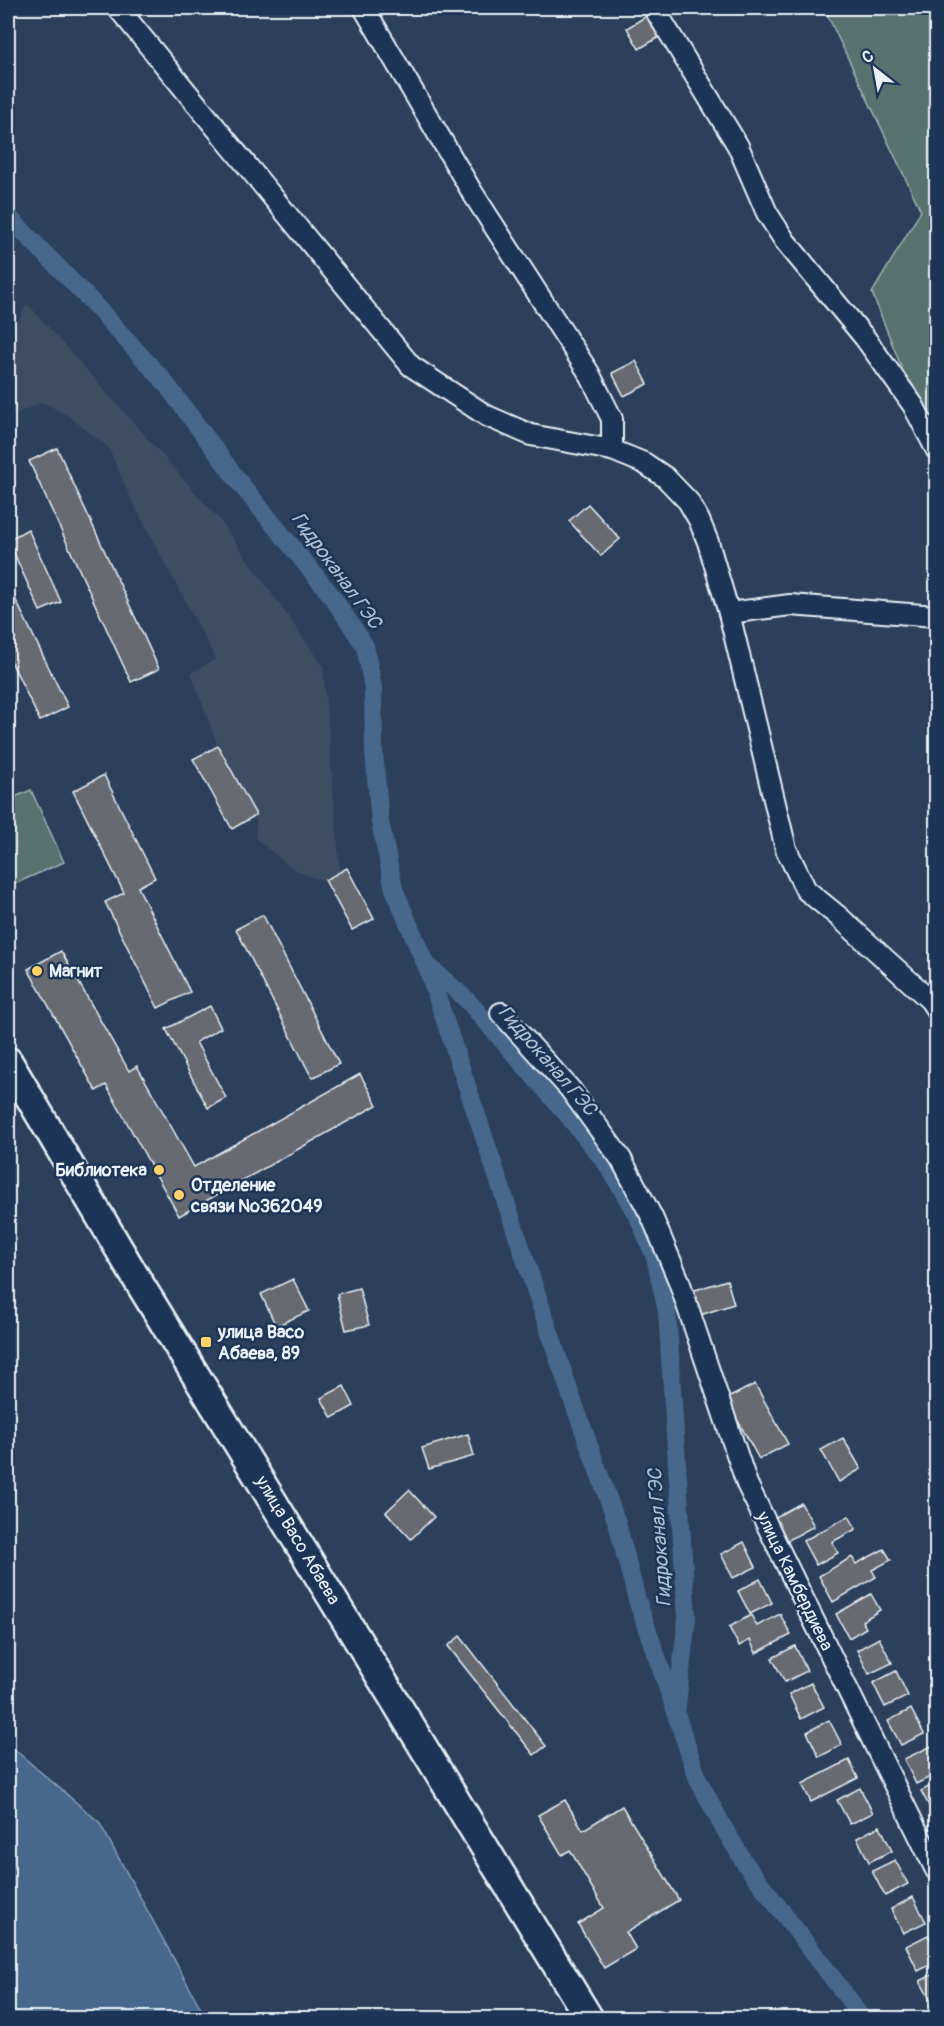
<svg xmlns="http://www.w3.org/2000/svg" width="944" height="2026" font-family="Pangolin,sans-serif">
  <style>
    .built { fill: #3e4d62 }
    .green { fill: #58726f; stroke: #a0b2b4; stroke-width: 1.5 }
    .water { fill: #46678c; stroke: #879eb7; stroke-width: 1.5 }
    .lines { fill: none; stroke-linecap: round; stroke-linejoin: round }
    .canal { stroke: #46678c; stroke-width: 18 }
    .building { fill: #686b71; stroke: #e8f1f8; stroke-width: 1.5 }
    .street-casing { stroke: #e8f1f8; stroke-width: 24 }
    .secondary-casing { stroke: #e8f1f8; stroke-width: 32 }
    .street { stroke: #1d3557; stroke-width: 20 }
    .secondary { stroke: #1d3557; stroke-width: 27 }
    .poi-dot { fill: #ffd166; stroke: #1d3557; stroke-width: 2 }
    .labels { text-anchor: middle; stroke-width: 5; stroke-linejoin: round; paint-order: stroke }
    .poi-label { font-size: 18px; font-weight: bold; fill: #e8f1f8; stroke: #1d3557; text-anchor: start }
    .street-label { font-size: 18px; fill: #e8f1f8; stroke: #1d3557 }
    .water-label { font-size: 20px; font-style: italic; fill: #afc1d2; stroke: #1d3557 }
  </style>
  <rect width="100%" height="100%" fill="#2c405c"/>
  <filter id="ink" filterUnits="userSpaceOnUse"><feTurbulence type="fractalNoise" baseFrequency=".0167" numOctaves="2"/><feDisplacementMap in="SourceGraphic" scale="12" xChannelSelector="R" yChannelSelector="G"/><feConvolveMatrix kernelMatrix="1 2 1 2 8 2 1 2 1" color-interpolation-filters="sRGB"/></filter>
  <g filter="url(#ink)">
    <polygon class="built" points="27,303 219,519 323,666 340,872 325,880 310,877 289,866 256,839 256,815 218,746 191,673 216,659 131,499 108,447 67,415 43,402 8,417 8,343"/>
    <g class="green">
      <polygon points="824,8 936,8 936,454 872,293 921,211"/>
      <polygon points="31,790 64,862 12,885 8,876 8,800"/>
    </g>
    <polygon class="water" points="8,1744 99,1822 206,2018 8,2018"/>
    <g class="lines">
      <g class="canal">
        <polyline points="8,216 91,301 163,380 239,482 331,595 365,646 373,688 374,752 380,822 394,889 425,963 467,1000 565,1112 609,1167 639,1219 655,1257 667,1311 687,1618 676,1714 698,1779 721,1823 744,1862 850,2001 861,2018"/>
        <polyline points="426,964 570,1393 617,1523 637,1600 675,1709"/>
      </g>
    </g>
    <g class="building">
      <polygon points="648,15 661,36 639,49 627,28"/>
      <polygon points="636,361 648,384 624,396 612,373"/>
      <polygon points="57,448 159,669 131,682 29,461"/>
      <polygon points="588,504 620,539 601,556 569,521"/>
      <polygon points="28,529 61,602 40,611 8,540"/>
      <polygon points="8,584 68,707 40,721 8,655"/>
      <polygon points="218,746 256,815 232,829 193,759"/>
      <polygon points="104,775 155,878 138,887 190,992 158,1008 105,902 124,893 73,791"/>
      <polygon points="347,868 374,919 352,930 325,880"/>
      <polygon points="263,915 339,1064 312,1078 236,929"/>
      <polygon points="61,951 129,1071 137,1066 194,1167 360,1074 377,1105 179,1216 106,1085 96,1091 28,969"/>
      <polygon points="210,1006 221,1028 196,1042 226,1098 208,1108 166,1029"/>
      <polygon points="293,1279 309,1311 276,1326 261,1294"/>
      <polygon points="727,1280 734,1304 697,1316 689,1292"/>
      <polygon points="359,1288 369,1325 346,1330 337,1294"/>
      <polygon points="755,1384 788,1444 759,1459 726,1399"/>
      <polygon points="344,1386 354,1406 332,1418 321,1398"/>
      <polygon points="468,1434 474,1456 429,1469 422,1448"/>
      <polygon points="843,1438 861,1469 839,1482 821,1450"/>
      <polygon points="409,1490 434,1517 411,1539 386,1512"/>
      <polygon points="801,1503 814,1526 785,1542 772,1519"/>
      <polygon points="849,1516 856,1529 832,1542 838,1553 816,1565 803,1541"/>
      <polygon points="744,1542 756,1567 733,1578 721,1554"/>
      <polygon points="884,1549 891,1560 872,1570 876,1577 833,1602 819,1576 852,1557 856,1564"/>
      <polygon points="760,1579 772,1603 750,1614 738,1591"/>
      <polygon points="871,1594 880,1610 862,1621 866,1628 849,1638 836,1614"/>
      <polygon points="780,1614 791,1635 756,1653 750,1640 739,1646 729,1627 751,1615 757,1626"/>
      <polygon points="460,1636 546,1746 534,1755 448,1646"/>
      <polygon points="879,1638 892,1663 869,1674 857,1650"/>
      <polygon points="795,1646 807,1671 785,1682 772,1658"/>
      <polygon points="896,1671 908,1696 885,1707 873,1683"/>
      <polygon points="811,1683 824,1707 801,1719 789,1694"/>
      <polygon points="911,1709 924,1734 901,1745 888,1721"/>
      <polygon points="829,1720 842,1745 819,1757 807,1732"/>
      <polygon points="936,1744 936,1774 916,1784 904,1759"/>
      <polygon points="849,1760 858,1778 811,1802 802,1784"/>
      <polygon points="936,1783 936,1814 934,1815 921,1791"/>
      <polygon points="860,1788 873,1813 850,1824 837,1800"/>
      <polygon points="565,1800 583,1830 622,1806 679,1900 626,1932 636,1949 604,1968 578,1924 604,1908 570,1850 562,1855 538,1815"/>
      <polygon points="880,1826 892,1851 869,1862 857,1838"/>
      <polygon points="895,1860 908,1884 885,1896 872,1871"/>
      <polygon points="913,1897 926,1922 903,1933 891,1909"/>
      <polygon points="928,1935 936,1951 936,1962 918,1971 906,1946"/>
      <polygon points="936,1973 936,2003 933,2005 920,1981"/>
    </g>
    <g class="lines">
      <g class="street-casing">
        <g id="street">
          <polyline points="118,8 411,366 487,416 531,435 612,450 644,463 665,477 688,501 699,520 708,542 729,613 786,849 806,890 838,916 930,1000 936,1009"/>
          <polyline points="364,8 472,192 589,373 612,419 612,450"/>
          <polyline points="654,8 738,146 767,213 785,241 865,338 913,405 936,449"/>
          <polyline points="729,613 790,605 936,616"/>
          <polyline points="501,1013 570,1089 621,1159 652,1217 679,1281 747,1484 936,1870"/>
        </g>
      </g>
      <g class="secondary-casing">
        <polyline id="secondary" points="8,1061 135,1276 589,2018"/>
      </g>
      <use href="#street" class="street"/>
      <use href="#secondary" class="secondary"/>
    </g>
  </g>
  <g class="poi-dot">
    <circle cx="37" cy="971" r="6"/>
    <circle cx="159" cy="1170" r="6"/>
    <circle cx="179" cy="1195" r="6"/>
    <rect x="200" y="1336" width="12" height="12" rx="3"/>
  </g>
  <g class="labels">
    <g class="poi-label">
      <text x="49" y="977">Магнит</text>
      <text x="147" y="1176" text-anchor="end">Библиотека</text>
      <text x="191" y="1191">Отделение<tspan x="191" dy="21">связи №362049</tspan></text>
      <text x="218" y="1338">улица Васо<tspan x="218" dy="21">Абаева, 89</tspan></text>
    </g>
    <g class="street-label">
      <text transform="translate(298 1540) rotate(59)" y="6">улица Васо Абаева</text>
      <text transform="translate(795 1581) rotate(64)" y="6">улица Камбердиева</text>
    </g>
    <g class="water-label">
      <text transform="translate(337 570) rotate(54)" y="7">Гидроканал ГЭС</text>
      <text transform="translate(548 1060) rotate(49)" y="7">Гидроканал ГЭС</text>
      <text transform="translate(659 1538) rotate(-94)" y="7">Гидроканал ГЭС</text>
    </g>
  </g>
  <rect width="944" height="2026" fill="none" stroke="#1d3557" stroke-width="30"/>
  <rect x="15" y="15" width="914" height="1996" fill="none" stroke="#e8f1f8" stroke-width="2" filter="url(#ink)"/>
  <g transform="translate(875 69) rotate(329)" stroke="#1d3557" stroke-width="4.5" paint-order="stroke">
  <path d="M0-4.5L10 22L0 15L-10 22Z" fill="#e8f1f8"/>
  <text y="-9" font-size="16" font-weight="bold" text-anchor="middle" fill="#e8f1f8">С</text>
  </g>
</svg>
